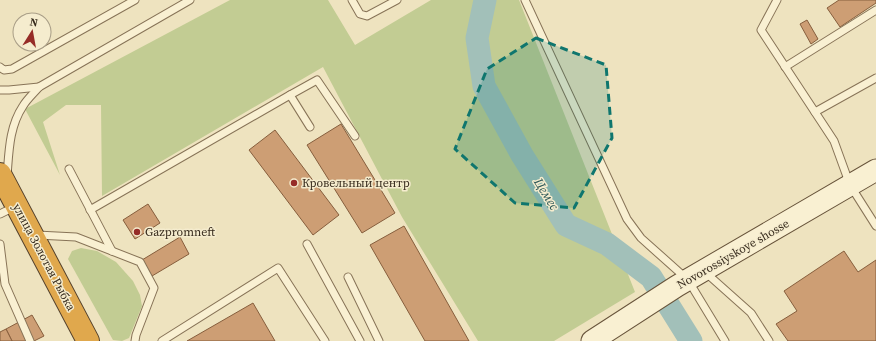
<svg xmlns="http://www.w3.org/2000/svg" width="876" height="341" font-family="'Source Serif 4',serif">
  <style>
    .green { fill: #c2cc93 }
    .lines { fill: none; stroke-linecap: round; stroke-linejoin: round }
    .river { stroke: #a2c0b9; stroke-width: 23 }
    .building { fill: #cd9e74; stroke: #865e3d }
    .lane-casing { stroke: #877357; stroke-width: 9 }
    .secondary-casing { stroke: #68543b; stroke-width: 23 }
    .highway-casing { stroke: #54412c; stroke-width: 24 }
    .lane { stroke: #f9f0d2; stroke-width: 7 }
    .secondary { stroke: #f9f0d2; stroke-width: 21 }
    .highway { stroke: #e0a84d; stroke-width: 22 }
    .marked { fill: #0f766e; fill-opacity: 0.2; stroke: #0f766e; stroke-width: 3; stroke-dasharray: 8 5; stroke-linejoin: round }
    .poi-dot { fill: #962c27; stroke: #f5ecce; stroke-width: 1.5 }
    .labels { text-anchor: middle; stroke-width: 3; stroke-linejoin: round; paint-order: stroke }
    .poi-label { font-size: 12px; fill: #362a1c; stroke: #f5ecce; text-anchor: start }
    .street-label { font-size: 12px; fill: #362a1c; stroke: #f5ecce }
    .water-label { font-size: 13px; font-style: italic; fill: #2b5656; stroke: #f5ecce }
  </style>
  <rect width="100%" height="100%" fill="#eee3bf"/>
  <g class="green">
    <polygon points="230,0 328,0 355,45 431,0 519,0 635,292 554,341 478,341 402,217 323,67 102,196 101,105 66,105 43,122 60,175 25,109"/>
    <polygon points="81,248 97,251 116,262 133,281 140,295 142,306 129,338 122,341 113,340 68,259 72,251"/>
  </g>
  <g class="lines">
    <polyline class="river" points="485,0 477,38 484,86 522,155 566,225 607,244 651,277 691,341"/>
  </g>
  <g class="building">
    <polygon points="839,0 876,0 876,3 840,27 827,8"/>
    <polygon points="807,20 818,39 811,44 800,24"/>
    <polygon points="341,124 395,213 362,233 307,145"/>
    <polygon points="275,130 339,215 313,235 249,150"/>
    <polygon points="148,204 160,223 135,239 123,220"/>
    <polygon points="404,226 469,341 425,341 370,245"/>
    <polygon points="180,237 189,254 152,276 142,260"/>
    <polygon points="844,251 858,272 876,260 876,341 788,341 776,324 797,311 784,291"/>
    <polygon points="253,303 275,341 187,341"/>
    <polygon points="32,315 44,336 34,341 12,341 6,329"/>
    <polygon points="6,329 12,341 0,341 0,332"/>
  </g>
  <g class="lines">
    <g class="lane-casing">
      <g id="lane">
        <polyline points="352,0 360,14 367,16 397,0"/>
        <polyline points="525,0 627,219 641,238 688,280 725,341"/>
        <polyline points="777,0 761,30 834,141 850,185 876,226"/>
        <polyline points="0,67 4,70 12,69 135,0"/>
        <polyline points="785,67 876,10"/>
        <polyline points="0,90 9,90 39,87"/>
        <polyline points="290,95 317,80 355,136"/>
        <polyline points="815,112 876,78"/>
        <polyline points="69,169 112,251"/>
        <path d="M7,176C9,152 9,127 23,106C27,99 34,93 39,87L190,0"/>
        <polyline points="90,210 290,95 310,127"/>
        <polyline points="0,214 14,207"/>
        <polyline points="37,235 76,237 140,262 154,288 136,335 135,341"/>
        <polyline points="0,244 5,284 30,341"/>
        <polyline points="307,244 360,341"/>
        <polyline points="705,272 751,313 769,341"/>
        <polyline points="348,277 379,341"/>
        <polyline points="162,341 278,268 325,341"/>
      </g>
    </g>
    <g class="secondary-casing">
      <polyline id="secondary" points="592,341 677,286 876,170"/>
    </g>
    <g class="highway-casing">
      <polyline id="highway" points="0,174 88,341"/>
    </g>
    <use href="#lane" class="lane"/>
    <use href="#secondary" class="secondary"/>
    <use href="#highway" class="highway"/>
  </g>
  <path class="marked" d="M536,38L606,65L612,138L574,208L515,203L455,149L487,69Z"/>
  <g class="poi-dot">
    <circle cx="294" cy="183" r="4"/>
    <circle cx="137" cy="232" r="4"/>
  </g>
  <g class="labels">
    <g class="poi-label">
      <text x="302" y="187">Кровельный центр</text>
      <text x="145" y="236">Gazpromneft</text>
    </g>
    <g class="street-label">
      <text transform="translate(733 254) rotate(-30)" y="4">Novorossiyskoye shosse</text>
      <text transform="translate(44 257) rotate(62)" y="4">улица Золотая Рыбка</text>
    </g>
    <g class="water-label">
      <text transform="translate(547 194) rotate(58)" y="5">Цемес</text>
    </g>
  </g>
  <g transform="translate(32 32) rotate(11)"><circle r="19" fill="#f5ecce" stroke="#a99e87"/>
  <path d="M0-3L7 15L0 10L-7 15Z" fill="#962c27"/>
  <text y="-6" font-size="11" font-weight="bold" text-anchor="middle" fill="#362a1c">N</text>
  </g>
</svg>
